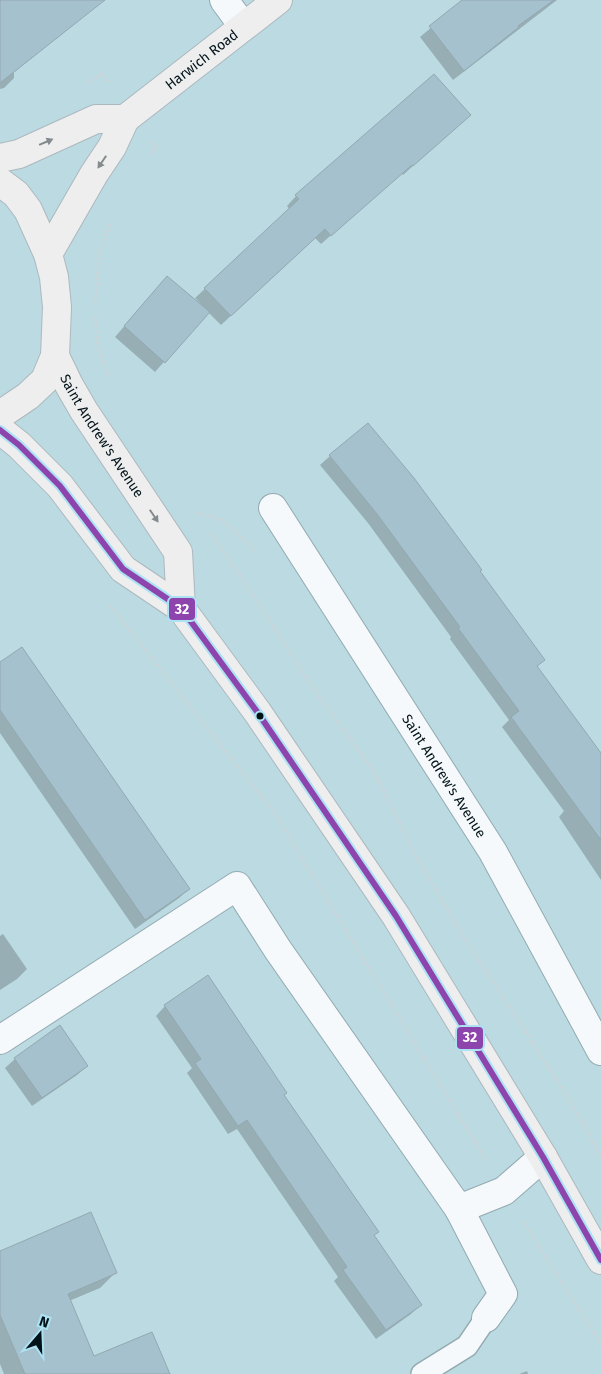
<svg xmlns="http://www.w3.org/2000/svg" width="601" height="1374" font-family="'Fira Sans',sans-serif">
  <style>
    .shadow { fill: #0003 }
    .building { fill: #a5c1ce; stroke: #93a8b0 }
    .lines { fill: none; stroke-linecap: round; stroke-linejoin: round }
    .lane-casing { stroke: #93aab1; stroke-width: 24 }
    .street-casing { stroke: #93aab1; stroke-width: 30 }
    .primary-casing { stroke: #abb9be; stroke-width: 30 }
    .path { stroke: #cbd5d8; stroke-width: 3; stroke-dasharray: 2.5 2.5; stroke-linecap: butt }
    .lane { stroke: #f5f9fb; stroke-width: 21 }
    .street { stroke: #f5f9fb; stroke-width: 28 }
    .primary { stroke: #eeeeef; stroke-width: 28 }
    .bus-1-casing { stroke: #ace2f2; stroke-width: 10 }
    .bus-1 { stroke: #8e44ad; stroke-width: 6 }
    .oneway { fill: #838b8e }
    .bus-dot { fill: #011218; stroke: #ace2f2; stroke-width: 2 }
    .labels { text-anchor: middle; stroke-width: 4.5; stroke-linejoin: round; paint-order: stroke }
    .street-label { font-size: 14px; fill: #011218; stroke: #ace2f2 }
    .line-badge { stroke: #ace2f2; stroke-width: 2 }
    .badge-label { font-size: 14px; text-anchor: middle; font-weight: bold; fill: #fff }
  </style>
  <rect width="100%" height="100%" fill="#bcdae2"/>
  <g class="shadow">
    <polygon points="5,0 104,0 14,72 14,78 4,88 0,89 0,4"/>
    <polygon points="464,0 557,0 453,80 420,37"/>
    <polygon points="433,75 469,115 403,175 402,173 321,244 315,238 221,325 208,312 155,372 115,337 158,287 199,304 200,303 195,298 290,210 287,206 296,196"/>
    <polygon points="330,456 478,571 543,660 536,667 601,767 601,880 559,817 564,811 502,727 509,720 450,639 451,637 368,523 320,465"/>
    <polygon points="0,664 189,889 179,898 135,929 0,733"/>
    <polygon points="3,934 27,969 17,979 0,990 0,936"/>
    <polygon points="165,1006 283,1095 377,1232 373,1236 421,1304 411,1314 376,1339 334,1281 338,1277 237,1129 228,1134 187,1073 192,1068 156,1016"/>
    <polygon points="15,1059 87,1066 77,1075 32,1106 5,1068"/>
    <polygon points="0,1252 115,1273 100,1288 69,1301 93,1357 169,1374 4,1374 0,1364"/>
    <polygon points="527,1371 528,1374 519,1374"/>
  </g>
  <g class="building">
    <polygon points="0,0 105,0 0,83"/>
    <polygon points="462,0 554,0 518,26 519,27 464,71 429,26"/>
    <polygon points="434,74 471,115 413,166 412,165 331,236 325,229 231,316 204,288 299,199 295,195"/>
    <polygon points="167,276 210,312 165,363 124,326"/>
    <polygon points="368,423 414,478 482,570 480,571 545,660 537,666 601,753 601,840 511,717 519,711 458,628 460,627 377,514 329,455"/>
    <polygon points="22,647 190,889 145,920 0,710 0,662"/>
    <polygon points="208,975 287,1093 284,1095 379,1232 374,1235 422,1305 386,1330 343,1270 347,1267 247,1120 238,1126 195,1063 201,1059 164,1005"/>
    <polygon points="60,1025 88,1066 42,1098 14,1058"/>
    <polygon points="91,1212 117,1273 68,1294 94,1356 152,1332 170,1374 25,1374 0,1315 0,1251"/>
  </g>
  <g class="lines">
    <g class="lane-casing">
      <polyline id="lane" points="422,1374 467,1346 486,1318"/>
    </g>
    <g class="street-casing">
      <g id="street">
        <polyline points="224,0 243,26"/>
        <path id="s1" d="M273,508L493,852L601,1051"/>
        <polyline points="0,1040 237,886 278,950 459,1209 504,1191 543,1157"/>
        <polyline points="459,1209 503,1294 486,1318"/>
      </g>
    </g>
    <g class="primary-casing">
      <g id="primary">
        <path id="s2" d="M0,158L19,154L96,119H125L278,0"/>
        <path id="s3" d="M0,182L16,194L28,210L48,254L54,277L57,307L55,356L69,385L84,411L178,552L181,608"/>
        <polyline points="48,254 94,174 112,147 125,119"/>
        <polyline points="0,415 28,396 45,380 55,356"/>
        <polyline points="0,430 19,445 60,486 123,569 181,608 258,713 396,916 543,1157 601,1260"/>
      </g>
    </g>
    <g class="path">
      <polyline points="87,83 102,74 109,83"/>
      <polyline points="150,156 156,147 153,142"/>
      <polyline points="95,305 100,251 110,223"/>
      <polyline points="95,316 98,346 109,378"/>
      <polyline points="197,513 223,520 256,551"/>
      <polyline points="211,533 267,616 308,681 373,770 416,856 462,934 574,1107 601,1158"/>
      <polyline points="110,605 275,814 486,1160"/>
      <polyline points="523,1221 601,1344"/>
    </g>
    <use href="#lane" class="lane"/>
    <use href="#street" class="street"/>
    <use href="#primary" class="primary"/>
    <g class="bus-1-casing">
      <polyline id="bus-1" points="0,430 19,445 60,486 123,569 181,608 258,713 396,916 543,1157 601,1260"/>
    </g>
    <use href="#bus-1" class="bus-1"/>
  </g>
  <defs><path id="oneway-solid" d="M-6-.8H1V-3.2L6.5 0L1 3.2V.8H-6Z" transform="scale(1.25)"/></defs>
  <g class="oneway">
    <use href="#oneway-solid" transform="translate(46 142) rotate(-23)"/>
    <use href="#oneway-solid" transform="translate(102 162) rotate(124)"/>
    <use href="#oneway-solid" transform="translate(154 516) rotate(56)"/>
  </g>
  <circle class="bus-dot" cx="260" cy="716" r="4.5"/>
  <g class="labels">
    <g class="street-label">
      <text dy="5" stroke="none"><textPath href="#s2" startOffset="230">Harwich Road</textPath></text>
      <text dy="5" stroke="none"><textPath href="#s3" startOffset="284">Saint Andrew's Avenue</textPath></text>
      <text dy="5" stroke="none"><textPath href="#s1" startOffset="318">Saint Andrew's Avenue</textPath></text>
    </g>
  </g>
  <g class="line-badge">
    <rect x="168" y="597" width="28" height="24" rx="5" fill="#8e44ad"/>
    <rect x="456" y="1026" width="28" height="24" rx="5" fill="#8e44ad"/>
  </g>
  <g class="badge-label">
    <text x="182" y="614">32</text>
    <text x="470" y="1042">32</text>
  </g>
  <g transform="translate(40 1334) rotate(19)" stroke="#ace2f2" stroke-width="4" paint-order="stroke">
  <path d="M0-4L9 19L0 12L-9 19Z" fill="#011218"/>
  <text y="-8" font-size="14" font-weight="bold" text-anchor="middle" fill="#011218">N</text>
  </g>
</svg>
